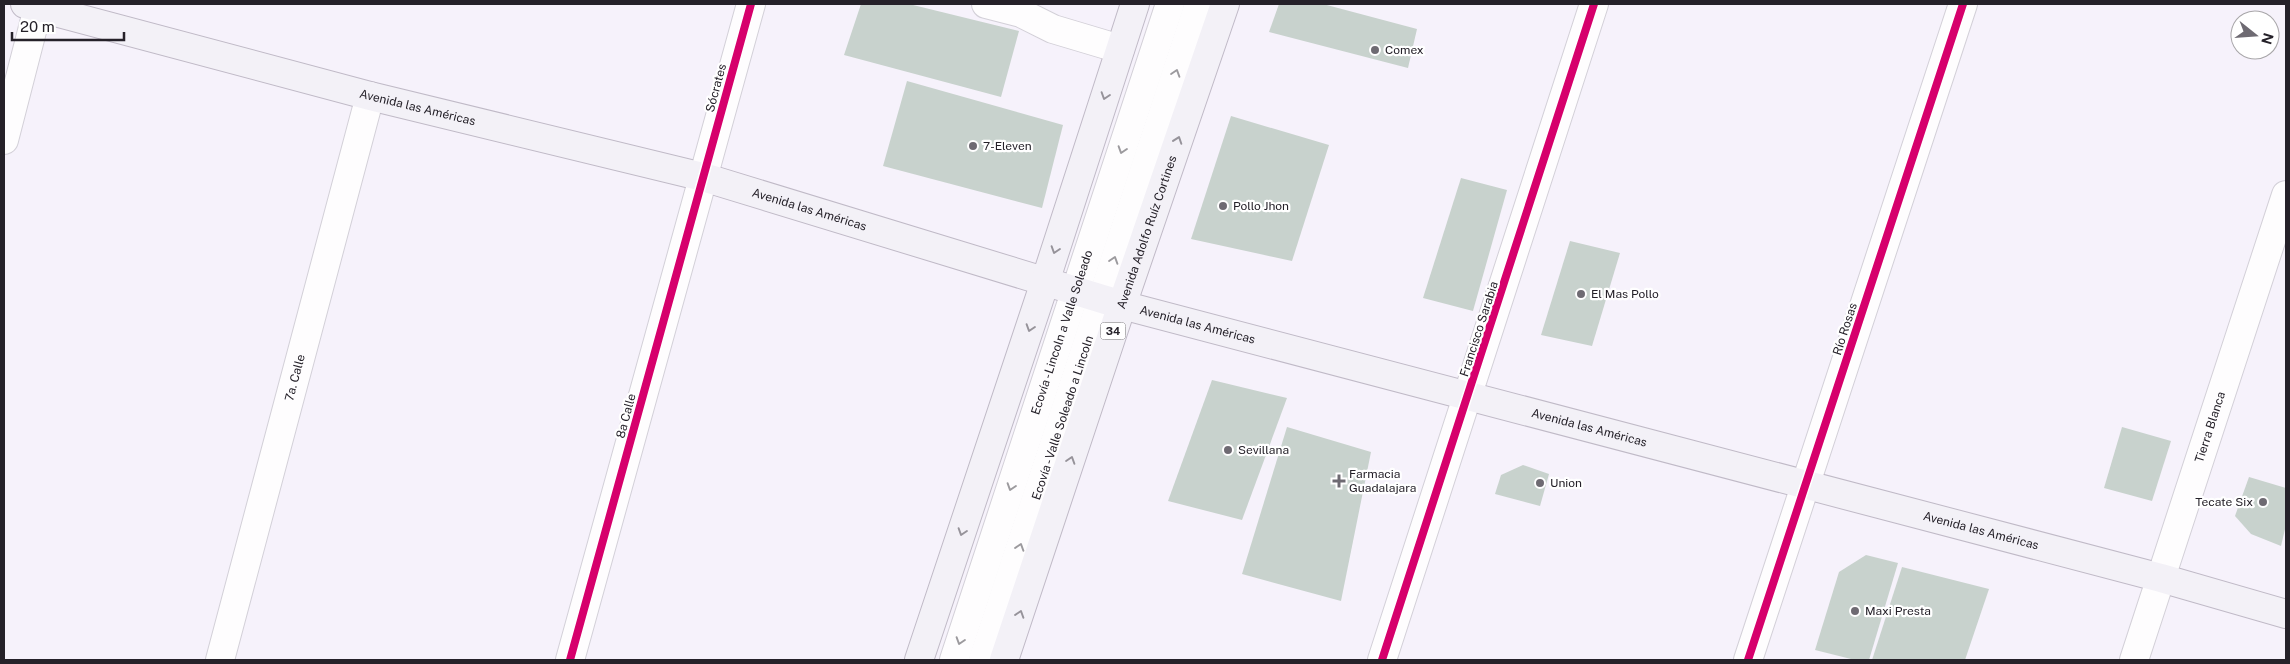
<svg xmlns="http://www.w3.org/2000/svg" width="2290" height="664" font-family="'Public Sans',sans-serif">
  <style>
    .building { fill: #c8d2cd }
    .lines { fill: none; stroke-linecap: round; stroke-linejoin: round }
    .minor-casing { stroke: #d3d0d8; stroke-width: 30 }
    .major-casing { stroke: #c0bac7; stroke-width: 30 }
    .minor { stroke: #fefdfe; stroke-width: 28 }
    .major { stroke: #f3f1f7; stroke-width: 28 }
    .cycleway-casing { stroke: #fff; stroke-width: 11 }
    .cycleway { stroke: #d6006c; stroke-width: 8 }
    .oneway { stroke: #9c9a9e }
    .oneway2 { stroke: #96939a }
    .poi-dot { fill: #6e6a72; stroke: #fff; stroke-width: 2 }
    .labels { text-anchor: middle; stroke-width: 4.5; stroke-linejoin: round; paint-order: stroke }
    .shield { fill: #fff; stroke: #666469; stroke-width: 1 }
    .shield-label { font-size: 11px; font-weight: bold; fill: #252129 }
    .poi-label { font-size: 12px; fill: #252129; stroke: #fff; text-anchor: start }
    .street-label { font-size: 12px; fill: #252129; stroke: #fff }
  </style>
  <rect width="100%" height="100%" fill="#f6f2fb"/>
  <g class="building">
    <polygon points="861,4 909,4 1019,31 1001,97 844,55"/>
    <polygon points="1279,4 1323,4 1417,29 1408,68 1269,32"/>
    <polygon points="907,81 1063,125 1042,208 883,166"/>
    <polygon points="1231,116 1329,145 1292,261 1191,239"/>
    <polygon points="1461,178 1507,190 1473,311 1423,298"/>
    <polygon points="1570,241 1620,253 1592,346 1541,335"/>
    <polygon points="1212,380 1287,398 1242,520 1168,501"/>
    <polygon points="1287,427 1371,452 1341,601 1242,574"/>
    <polygon points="2122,427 2171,441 2152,501 2104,488"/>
    <polygon points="1523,465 1549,474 1540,506 1495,494 1501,475"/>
    <polygon points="2249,477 2286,488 2286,525 2281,546 2251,534 2235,516"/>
    <polygon points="1866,555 1898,563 1869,660 1855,660 1815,650 1839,572"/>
    <polygon points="1902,567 1989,589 1965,660 1872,660"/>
  </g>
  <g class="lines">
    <g class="minor-casing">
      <g id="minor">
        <polyline points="986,4 1021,13 1053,29 1120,49"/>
        <polyline points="4,140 39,4"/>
        <path id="s1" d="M220,660L370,96"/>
        <polyline points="570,660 751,4"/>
        <path id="s2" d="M954,660L1170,4"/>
        <path id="s3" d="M983,660L1199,4"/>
        <polyline points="1382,660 1594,4"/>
        <polyline points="1748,660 1963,4"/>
        <path id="s4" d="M2134,660L2286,195"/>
      </g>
    </g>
    <g class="major-casing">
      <g id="major">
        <path id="s5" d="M25,4L370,96L703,177L1122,305L2161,578L2286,614"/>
        <polyline points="919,660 1045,282 1135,4"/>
        <path id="s6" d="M1004,660L1122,305L1225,4"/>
      </g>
    </g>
    <use href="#minor" class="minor"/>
    <use href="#major" class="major"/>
    <g class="cycleway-casing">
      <g id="cycleway">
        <polyline points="570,660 751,4"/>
        <polyline points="1382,660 1594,4"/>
        <polyline points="1748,660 1963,4"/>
      </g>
    </g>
    <use href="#cycleway" class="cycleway"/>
  </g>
  <defs><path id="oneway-chevron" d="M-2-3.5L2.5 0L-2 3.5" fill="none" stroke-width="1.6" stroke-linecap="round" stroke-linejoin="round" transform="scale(1.25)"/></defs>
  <g class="oneway">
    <use href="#oneway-chevron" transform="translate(1176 73) rotate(-72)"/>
    <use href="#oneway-chevron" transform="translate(1122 150) rotate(108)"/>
    <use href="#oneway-chevron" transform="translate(1114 260) rotate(-72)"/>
    <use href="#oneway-chevron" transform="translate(1011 487) rotate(108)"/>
    <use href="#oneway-chevron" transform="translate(1020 547) rotate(-72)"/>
    <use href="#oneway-chevron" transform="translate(960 641) rotate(108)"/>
  </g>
  <g class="oneway2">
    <use href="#oneway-chevron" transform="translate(1105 96) rotate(108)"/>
    <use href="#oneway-chevron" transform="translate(1178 140) rotate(-71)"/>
    <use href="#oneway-chevron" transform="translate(1055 250) rotate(108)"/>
    <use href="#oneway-chevron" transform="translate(1030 328) rotate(108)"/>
    <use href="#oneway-chevron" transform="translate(1071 460) rotate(-72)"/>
    <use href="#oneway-chevron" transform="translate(962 532) rotate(108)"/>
    <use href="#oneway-chevron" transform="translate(1020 614) rotate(-72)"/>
  </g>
  <g class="poi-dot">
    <circle cx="1375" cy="50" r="5"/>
    <circle cx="973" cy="146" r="5"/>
    <circle cx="1223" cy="206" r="5"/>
    <circle cx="1581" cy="294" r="5"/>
    <circle cx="1228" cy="450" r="5"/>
    <path d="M1336.5 473.5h5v5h5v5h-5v5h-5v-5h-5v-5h5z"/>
    <circle cx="1540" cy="483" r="5"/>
    <circle cx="2263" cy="502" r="5"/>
    <circle cx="1855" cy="611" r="5"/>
  </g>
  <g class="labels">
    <rect class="shield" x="1100.5" y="322.5" width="25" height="17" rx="4"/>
    <g class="shield-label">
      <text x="1113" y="335">34</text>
    </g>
    <g class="poi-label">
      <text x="1385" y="54">Comex</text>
      <text x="983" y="150">7-Eleven</text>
      <text x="1233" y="210">Pollo Jhon</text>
      <text x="1591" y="298">El Mas Pollo</text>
      <text x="1238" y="454">Sevillana</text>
      <text x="1349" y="478">Farmacia<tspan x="1349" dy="14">Guadalajara</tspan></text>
      <text x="1550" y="487">Union</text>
      <text x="2253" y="506" text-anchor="end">Tecate Six</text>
      <text x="1865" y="615">Maxi Presta</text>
    </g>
    <g class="street-label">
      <text transform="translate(716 88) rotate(-75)" y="4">Sócrates</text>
      <text dy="4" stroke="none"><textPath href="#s5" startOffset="406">Avenida las Américas</textPath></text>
      <text dy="4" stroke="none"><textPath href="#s5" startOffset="811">Avenida las Américas</textPath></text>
      <text dy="4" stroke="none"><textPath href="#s6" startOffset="451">Avenida Adolfo Ruíz Cortines</textPath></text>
      <text dy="4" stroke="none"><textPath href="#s5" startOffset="1216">Avenida las Américas</textPath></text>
      <text transform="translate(1479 329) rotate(-72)" y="4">Francisco Sarabia</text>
      <text transform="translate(1845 329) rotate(-72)" y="4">Río Rosas</text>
      <text dy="4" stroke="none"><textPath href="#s2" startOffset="345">Ecovía - Lincoln a Valle Soleado</textPath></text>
      <text dy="4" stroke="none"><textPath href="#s1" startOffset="292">7a. Calle</textPath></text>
      <text transform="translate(626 416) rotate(-75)" y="4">8a Calle</text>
      <text dy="4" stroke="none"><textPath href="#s3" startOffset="255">Ecovía - Valle Soleado a Lincoln</textPath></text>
      <text dy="4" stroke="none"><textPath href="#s5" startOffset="1621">Avenida las Américas</textPath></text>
      <text dy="4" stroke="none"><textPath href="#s4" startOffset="245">Tierra Blanca</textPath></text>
      <text dy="4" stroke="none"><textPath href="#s5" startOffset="2026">Avenida las Américas</textPath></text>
    </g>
  </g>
  <rect width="2290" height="664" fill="none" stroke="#252129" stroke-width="10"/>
  <g transform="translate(2255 35) rotate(107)"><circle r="24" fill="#ffffff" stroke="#a8a6a9"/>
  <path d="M0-4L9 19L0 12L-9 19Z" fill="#6e6a72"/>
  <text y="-8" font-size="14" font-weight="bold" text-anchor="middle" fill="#252129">N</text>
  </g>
  <path d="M12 32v8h112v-8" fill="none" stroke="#252129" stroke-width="2.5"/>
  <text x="20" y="32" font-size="15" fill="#252129" stroke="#ffffff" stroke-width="4" paint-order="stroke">20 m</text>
</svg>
